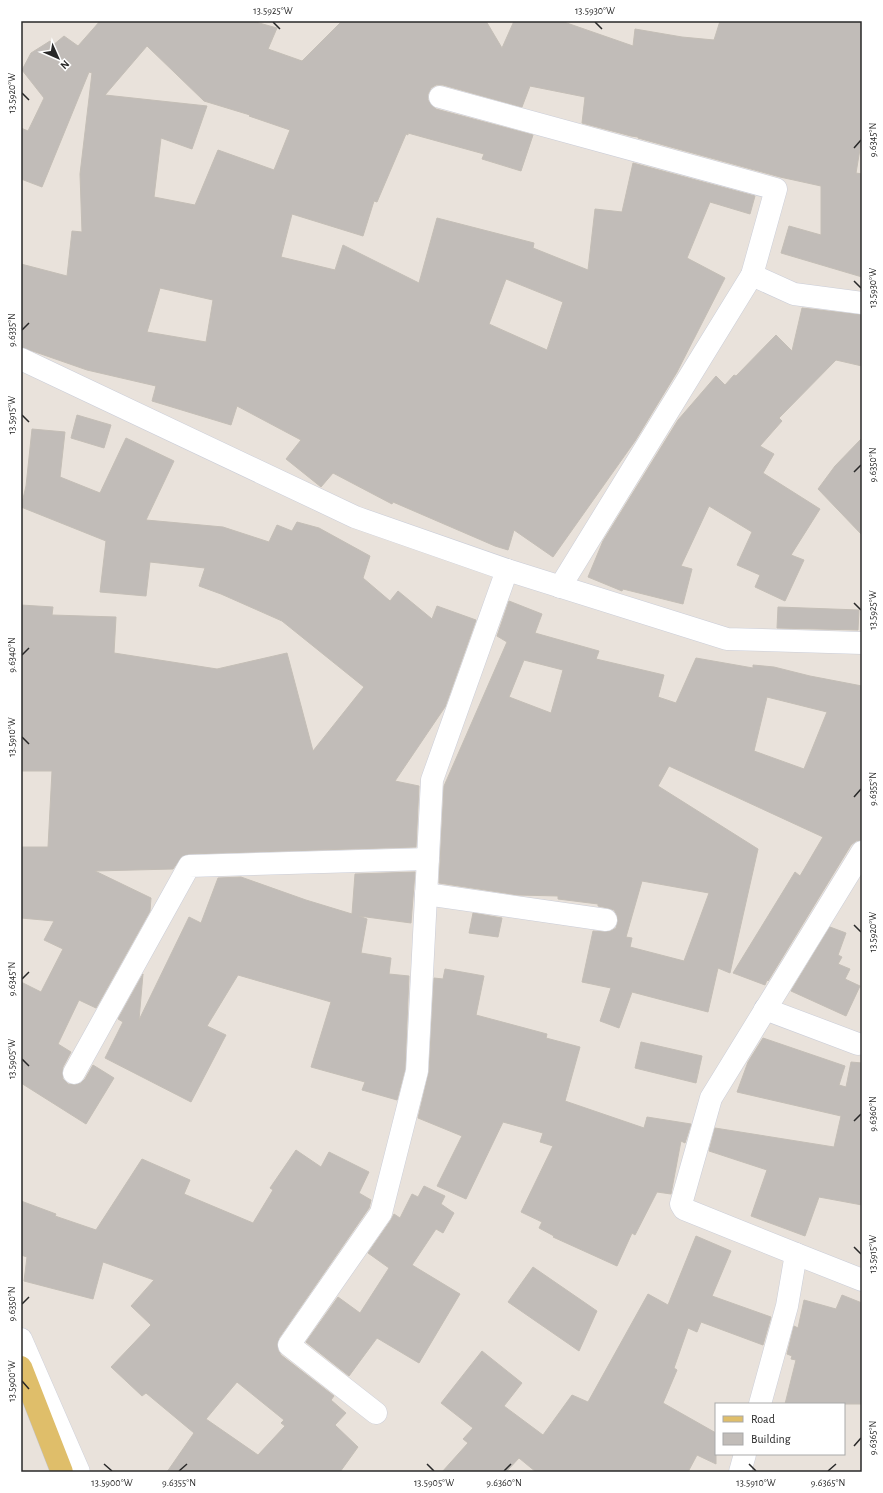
<svg xmlns="http://www.w3.org/2000/svg" width="883" height="1493" font-family="'Alegreya Sans',sans-serif">
  <style>
    .building { fill: #c1bcb8; stroke: #c4beb6; fill-rule: evenodd }
    .lines { fill: none; stroke-linecap: round; stroke-linejoin: round }
    .minor-casing { stroke: #cacdd8; stroke-width: 23 }
    .major-casing { stroke: #c3c3c3; stroke-width: 23 }
    .minor { stroke: #fff; stroke-width: 22 }
    .major { stroke: #dfbe6a; stroke-width: 22 }
    .ticks { fill: none; stroke: #282828; stroke-width: 1.5 }
    .neatline { fill: none; stroke: #282828; stroke-width: 1.5 }
    .ticks-label { font-size: 10px; text-anchor: middle; fill: #282828 }
  </style>
  <rect width="100%" height="100%" fill="#e9e2db"/>
  <g class="building">
    <path d="M100,21H252L277,28L268,49L302,61L342,21H486L502,48L514,21H561L633,46L635,29L682,37L714,40L720,21H862V137L856,173L862,174V277L781,253L789,226L821,235V186L780,177L638,138V137L631,136L582,123L585,97L530,86L522,107L443,85H436L431,88L428,94V100L431,105L436,109L533,135L521,171L482,159L484,154L408,133V135L406,134L377,202L374,201L363,236L292,214L281,257L335,270L343,245L419,283L437,218L534,243L533,248L588,270L595,209L622,212L633,163L755,196L750,214L710,202L687,258L725,278L677,372L635,441L553,557L514,530L508,550L495,546L393,502L392,504L333,473L321,487L286,459L301,440L237,406L231,425L152,401L156,386L87,370L21,347V264L67,276L72,231L82,232L80,174L92,73L89,72L42,187L21,179V128L28,131L44,98L22,70L31,53L50,41L52,46L64,36L78,46ZM147,46L204,101L250,115L249,116L290,130L274,170L218,150L195,205L154,197L161,138L192,149L207,106L105,95ZM506,279L563,302L547,350L489,324ZM160,288L213,300L206,342L147,332Z"/>
    <polygon points="802,308 862,315 862,366 836,360 779,418 782,421 760,446 774,454 763,473 820,509 791,555 804,560 785,601 755,587 760,575 737,565 752,532 709,506 681,566 692,569 683,604 623,589 622,591 588,577 603,541 678,420 716,376 725,385 734,375 736,376 776,335 792,351"/>
    <polygon points="77,415 111,425 104,448 71,438"/>
    <polygon points="32,429 65,432 60,477 100,493 126,438 174,461 146,520 223,527 269,542 277,525 292,531 297,522 319,528 370,556 363,578 390,601 398,591 432,619 437,606 476,620 445,707 395,781 419,786 416,847 189,854 182,856 173,869 95,871 151,898 150,911 96,1008 79,1000 58,1044 71,1052 63,1067 62,1073 63,1079 68,1084 75,1085 81,1083 85,1079 93,1065 114,1078 86,1124 21,1083 21,982 41,992 63,949 44,940 54,921 21,918 21,847 48,847 52,771 21,771 21,605 53,607 52,615 116,617 114,653 217,669 287,653 313,751 364,687 282,621 221,594 199,586 205,568 150,562 146,596 100,592 106,541 21,507 26,486"/>
    <polygon points="862,438 862,535 818,489 835,466"/>
    <path d="M509,601L542,614L535,633L599,651L596,659L664,675L658,697L676,703L696,658L753,668V665L774,667L810,676L862,686V840L856,841L851,845L768,981L767,980L765,985L733,973L795,872L800,876L823,837L669,766L658,786L758,849L730,973L718,968L708,1012L632,992L619,1028L600,1021L611,988L582,982L593,931L605,932L611,931L616,928L618,921L617,915L614,910L608,908L598,906V904L558,899V896L518,895L439,883L444,786L507,642L497,636ZM524,660L563,670L551,713L509,697ZM767,697L827,712L804,769L754,751ZM642,881L709,893L684,961L630,947L632,938L626,937Z"/>
    <polygon points="778,607 859,610 858,630 777,628"/>
    <polygon points="415,872 411,923 359,916 367,919 361,953 391,958 389,974 409,976 405,1069 397,1100 362,1090 365,1082 311,1067 331,1002 238,975 207,1026 226,1035 191,1102 105,1058 123,1022 118,1019 143,974 139,1020 189,917 201,923 218,878 241,877 306,900 352,914 355,874"/>
    <polygon points="473,913 502,918 498,937 469,933"/>
    <polygon points="830,927 846,933 838,955 842,957 838,964 850,969 845,979 860,986 846,1016 791,991"/>
    <polygon points="445,969 484,976 476,1015 547,1034 546,1038 580,1047 565,1101 644,1128 647,1117 691,1124 685,1143 681,1141 671,1194 657,1192 635,1235 632,1233 617,1266 553,1237 554,1236 539,1228 542,1222 521,1212 553,1146 540,1142 543,1133 503,1122 466,1199 437,1186 462,1136 418,1118 429,1072 434,978 443,979"/>
    <polygon points="763,1038 845,1066 839,1085 846,1087 851,1062 862,1063 862,1205 819,1197 805,1236 751,1216 767,1170 709,1151 715,1128 834,1147 841,1116 737,1092 748,1062"/>
    <polygon points="641,1042 702,1056 696,1083 635,1068"/>
    <path d="M296,1150L321,1167L329,1152L369,1172L359,1193L371,1200L369,1208L279,1338L277,1344L278,1350L281,1355L334,1396L331,1400L346,1413L335,1425L358,1447L340,1472H167L194,1433L146,1393L142,1396L111,1367L151,1325L131,1306L154,1280L103,1262L93,1299L24,1281L27,1257L21,1255V1201L56,1214L55,1216L96,1230L142,1159L190,1180L184,1194L253,1223L273,1190L270,1188ZM237,1382L284,1420L281,1423L285,1426L258,1455L206,1419Z"/>
    <polygon points="424,1186 445,1196 441,1204 454,1213 443,1233 436,1229 412,1265 460,1294 419,1363 377,1338 349,1376 306,1342 338,1297 360,1313 389,1268 368,1253 391,1220 394,1214 400,1218 412,1194 418,1197"/>
    <polygon points="696,1236 731,1251 712,1296 771,1317 763,1345 701,1322 697,1332 688,1328 674,1368 677,1370 663,1403 716,1433 716,1464 697,1455 688,1472 536,1472 519,1458 506,1472 442,1472 468,1443 463,1439 473,1428 441,1403 482,1351 522,1383 504,1406 543,1435 572,1395 588,1402 648,1294 668,1305"/>
    <polygon points="533,1267 597,1311 579,1351 508,1302"/>
    <polygon points="842,1295 862,1303 862,1404 785,1404 796,1360 791,1359 792,1356 787,1354 794,1326 798,1328 804,1300 836,1309"/>
  </g>
  <g class="lines">
    <g class="minor-casing">
      <g id="minor">
        <polyline points="440,97 776,189 752,275 560,587"/>
        <polyline points="752,275 794,294 862,303"/>
        <polyline points="21,359 355,517 507,570 727,639 862,643"/>
        <polyline points="426,894 606,920"/>
        <polyline points="765,1009 858,1044"/>
        <polyline points="74,1073 189,866 428,859"/>
        <polyline points="796,1254 862,1280"/>
        <polyline points="21,1339 79,1472"/>
        <polyline points="760,1404 787,1306 796,1254 684,1209 681,1204 711,1098 862,852"/>
        <polyline points="376,1413 289,1345 381,1213 417,1071 432,780 507,570"/>
        <polyline points="740,1472 745,1454"/>
      </g>
    </g>
    <g class="major-casing">
      <polyline id="major" points="21,1367 62,1472"/>
    </g>
    <use href="#minor" class="minor"/>
    <use href="#major" class="major"/>
  </g>
  <path class="ticks" d="M273,22L280,29M595,22L602,29M22,93L29,100M854,148L861,140M854,281L861,288M22,330L29,323M22,415L29,422M854,472L861,465M854,603L861,610M22,655L29,648M22,737L29,744M854,797L861,789M854,925L861,932M22,979L29,972M22,1059L29,1066M854,1121L861,1114M854,1247L861,1254M22,1304L29,1297M22,1381L29,1389M854,1446L861,1438M104,1464L112,1471M427,1464L434,1471M749,1464L756,1471M179,1471L187,1464M504,1471L511,1464M828,1471L836,1464"/>
  <rect width="883" height="1493" fill="none" stroke="#ffffff" stroke-width="44"/>
  <rect x="715" y="1403" width="130" height="52" fill="#ffffff" stroke="#a9a9a9"/>
  <rect x="723" y="1416" width="20" height="6" fill="#dfbe6a" stroke="#a9a9a9"/>
  <text x="751" y="1423" font-size="12" fill="#282828">Road</text>
  <rect x="723" y="1433" width="20" height="12" fill="#c1bcb8" stroke="#a9a9a9"/>
  <text x="751" y="1443" font-size="12" fill="#282828">Building</text>
  <g transform="translate(58 58) rotate(135)" stroke="#ffffff" stroke-width="3" paint-order="stroke">
  <path d="M0-3L7 15L0 10L-7 15Z" fill="#282828"/>
  <text y="-6" font-size="11" font-weight="bold" text-anchor="middle" fill="#282828">N</text>
  </g>
  <rect x="22" y="22" width="839" height="1449" class="neatline"/>
  <g class="ticks-label">
    <text x="273" y="14">13.5925°W</text>
    <text x="595" y="14">13.5930°W</text>
    <text transform="translate(11 93) rotate(-90)" y="4">13.5920°W</text>
    <text transform="translate(872 140) rotate(-90)" y="4">9.6345°N</text>
    <text transform="translate(872 288) rotate(-90)" y="4">13.5930°W</text>
    <text transform="translate(11 330) rotate(-90)" y="4">9.6335°N</text>
    <text transform="translate(11 415) rotate(-90)" y="4">13.5915°W</text>
    <text transform="translate(872 465) rotate(-90)" y="4">9.6350°N</text>
    <text transform="translate(872 610) rotate(-90)" y="4">13.5925°W</text>
    <text transform="translate(11 655) rotate(-90)" y="4">9.6340°N</text>
    <text transform="translate(11 737) rotate(-90)" y="4">13.5910°W</text>
    <text transform="translate(872 789) rotate(-90)" y="4">9.6355°N</text>
    <text transform="translate(872 932) rotate(-90)" y="4">13.5920°W</text>
    <text transform="translate(11 979) rotate(-90)" y="4">9.6345°N</text>
    <text transform="translate(11 1059) rotate(-90)" y="4">13.5905°W</text>
    <text transform="translate(872 1114) rotate(-90)" y="4">9.6360°N</text>
    <text transform="translate(872 1254) rotate(-90)" y="4">13.5915°W</text>
    <text transform="translate(11 1304) rotate(-90)" y="4">9.6350°N</text>
    <text transform="translate(11 1381) rotate(-90)" y="4">13.5900°W</text>
    <text transform="translate(872 1438) rotate(-90)" y="4">9.6365°N</text>
    <text x="112" y="1486">13.5900°W</text>
    <text x="179" y="1486">9.6355°N</text>
    <text x="434" y="1486">13.5905°W</text>
    <text x="504" y="1486">9.6360°N</text>
    <text x="756" y="1486">13.5910°W</text>
    <text x="828" y="1486">9.6365°N</text>
  </g>
</svg>
